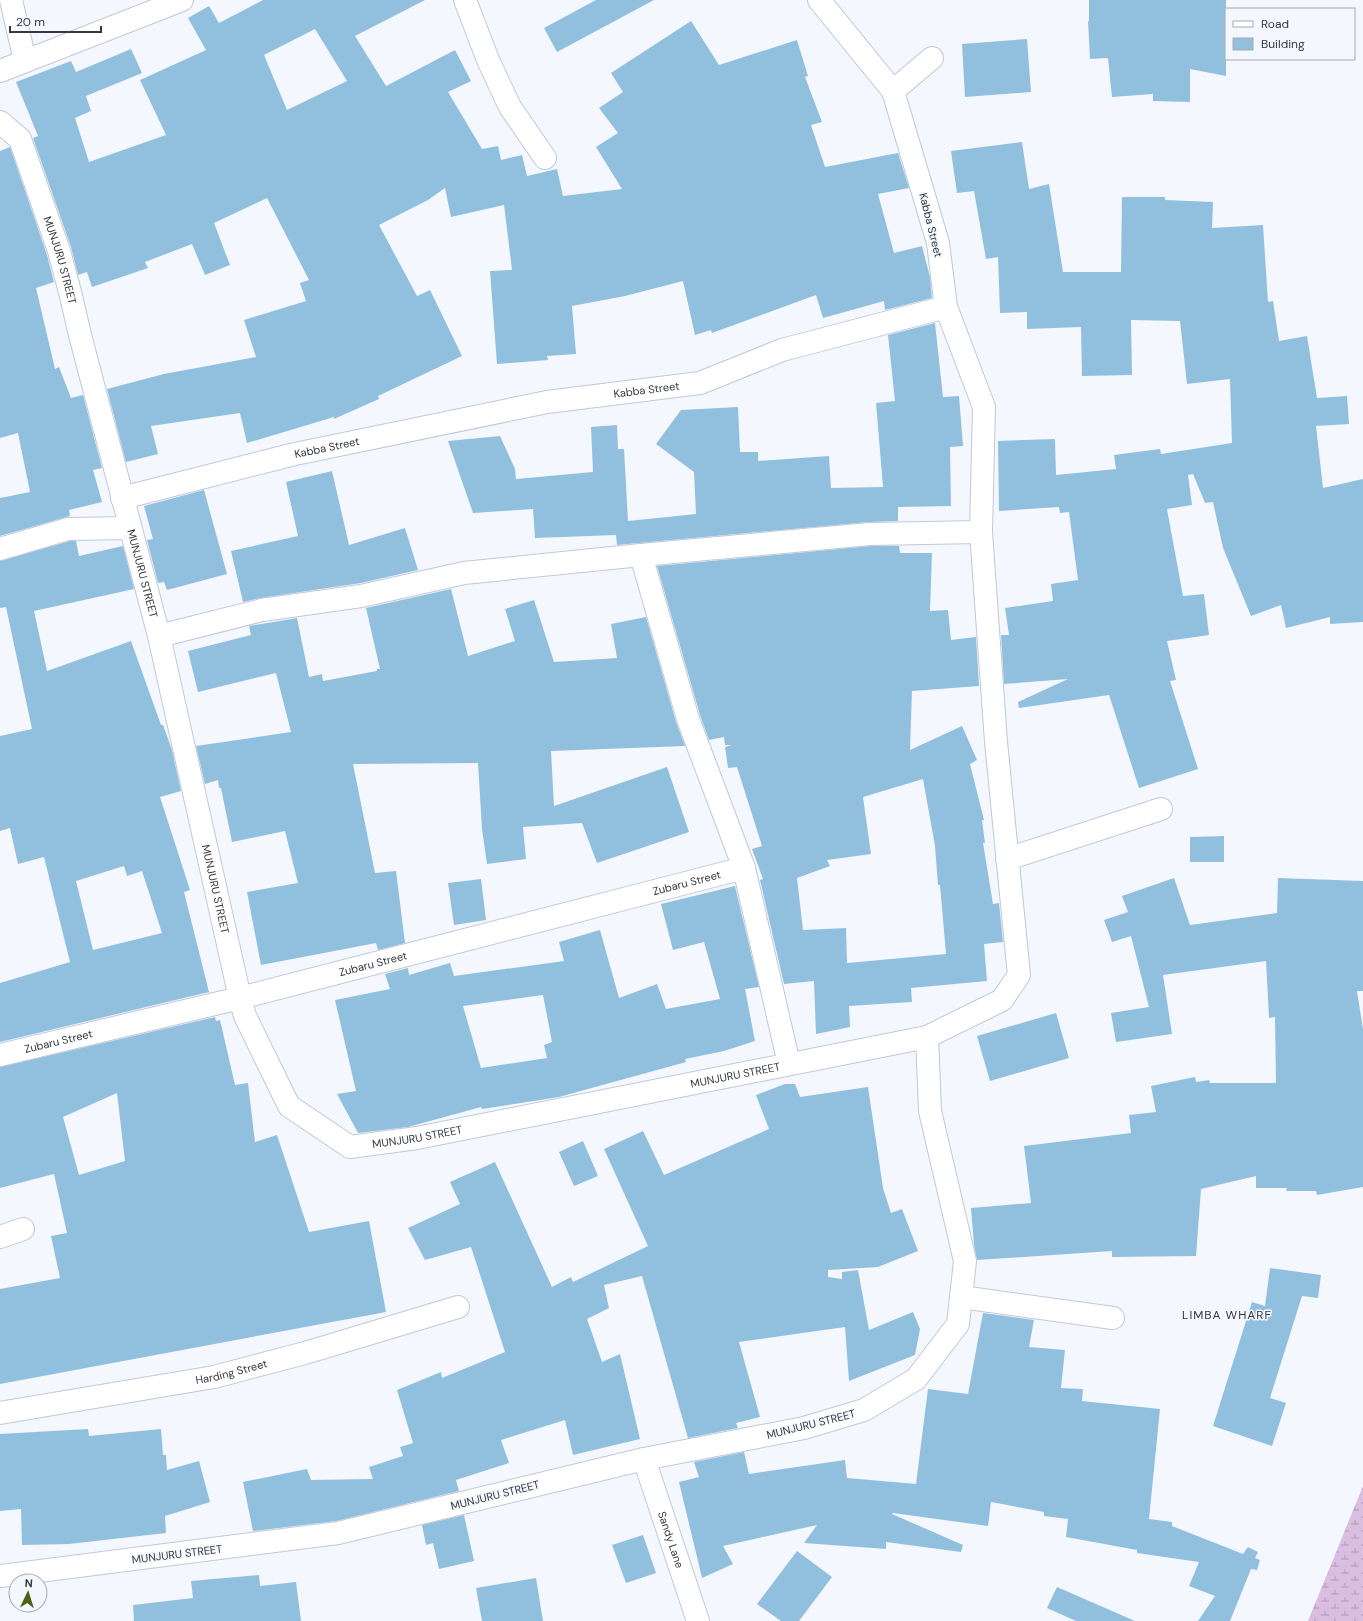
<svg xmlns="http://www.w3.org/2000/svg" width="1363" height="1621" font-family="'DM Sans',sans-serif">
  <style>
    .wetland { fill: url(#wetland-marsh) }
    .building { fill: #90c0de; fill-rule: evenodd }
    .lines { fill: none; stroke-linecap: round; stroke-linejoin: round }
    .minor-casing { stroke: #c0c8d7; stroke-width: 24 }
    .minor { stroke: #fff; stroke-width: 22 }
    .labels { text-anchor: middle; stroke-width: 3; stroke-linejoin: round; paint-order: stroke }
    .street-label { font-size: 11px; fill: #34373d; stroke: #f4f7fe }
    .neighbourhood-label { font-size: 12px; letter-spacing: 1px; fill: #34373d; stroke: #f4f7fe }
  </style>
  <defs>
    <pattern id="wetland-marsh" width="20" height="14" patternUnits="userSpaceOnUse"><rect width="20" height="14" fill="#d9bee1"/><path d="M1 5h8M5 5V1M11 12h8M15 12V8" fill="none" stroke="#b19bb8"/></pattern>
  </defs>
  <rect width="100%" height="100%" fill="#f4f7fe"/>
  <polygon class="wetland" points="1363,1486 1363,1621 1308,1621"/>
  <g class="building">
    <path d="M263,0H425L355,36L386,86L455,50L471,81L448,92L482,149L498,146L501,160L522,155L527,176L557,169L563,196L622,189L596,147L618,133L599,108L623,92L611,73L691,21L719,65L797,40L808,76L805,77L822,122L811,125L825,167L898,153L909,188L878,194L894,253L922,246L930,277L932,298L885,310L884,301L823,318L816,295L712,333L711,330L695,335L683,281L625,296L572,306L576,354L547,356L548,360L497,364L490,271L512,270L504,205L451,217L445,188L428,200L379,225L417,296L430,290L462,356L378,396L379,399L334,419V417L247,443L240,413L151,426L158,454L126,462L107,389L164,374L256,357L244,320L306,301L300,283L309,280L267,198L214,223L230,265L205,275L192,244L145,262L148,268L92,287L87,272L78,275L71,247L33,138L38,136L16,82L71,61L76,72L131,49L142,73L86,96L91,111L75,118L89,162L166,135L140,80L206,50L188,18L209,6L219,23ZM315,29L347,81L287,110L264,55Z"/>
    <polygon points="596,0 654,0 557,52 544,28"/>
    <polygon points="1089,0 1226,0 1226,76 1190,69 1190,102 1153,101 1153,94 1112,97 1108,58 1090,59 1088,21 1089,21"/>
    <polygon points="1027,39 1031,92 965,97 962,44"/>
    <polygon points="1022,142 1029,189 1049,184 1063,272 1121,272 1122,197 1165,197 1165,200 1213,202 1212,228 1263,225 1268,302 1273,301 1279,341 1307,336 1317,398 1347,396 1349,424 1316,426 1323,488 1363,479 1363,622 1330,624 1330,617 1286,628 1281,605 1251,616 1223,548 1213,502 1205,503 1193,474 1188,475 1192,505 1167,509 1183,596 1204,594 1209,635 1167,641 1176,680 1170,681 1198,769 1139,788 1109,695 1019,708 1018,702 1068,679 1004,684 1001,635 1009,635 1005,608 1053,601 1051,584 1078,580 1069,512 1060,513 1059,507 999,511 998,441 1055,439 1056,475 1116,469 1114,455 1160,449 1161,454 1232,443 1230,379 1187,384 1180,321 1131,320 1132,375 1082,376 1081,327 1027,329 1027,312 1000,313 998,257 986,259 974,191 957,193 951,151"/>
    <polygon points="10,147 47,255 54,282 36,288 55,369 59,367 71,398 83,395 102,468 93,470 102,502 69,510 70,516 0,536 0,498 30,492 18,433 0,438 0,151"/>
    <polygon points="935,323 943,397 959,396 963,446 950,447 951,506 898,507 898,521 869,522 617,545 616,535 535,538 533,509 473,513 448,441 500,436 515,469 516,479 593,472 591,427 617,425 618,449 624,449 628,521 696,514 694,472 656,444 681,410 738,407 740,452 758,452 758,461 829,456 831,488 883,487 876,403 895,401 888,335"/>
    <polygon points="332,471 349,545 405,528 418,570 361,583 260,598 243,602 231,551 298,536 286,482"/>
    <polygon points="204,490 227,574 167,590 164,582 158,583 147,540 153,539 144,506"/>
    <path d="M70,541H76L79,556L123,546L134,589L34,611L47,671L131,641L161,725H163L172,750L181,791L160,797L190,890L184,892L209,992L0,1042V983L70,962L44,857L18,864L10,828L0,831V736L32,729L6,607L0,608V561ZM124,866L127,876L142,871L162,933L93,950L76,881Z"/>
    <path d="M871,546H899L900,553H932L930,611L948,610L951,640L976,637L979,686L912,691L910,750L962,726L977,760L970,764L984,820H982L985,843H983L993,904L999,903L1003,942L984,944L987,981L911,988L912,1002L849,1006L850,1027L816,1034L814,981L784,984L760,880L763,879L752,849L762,846L737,767L728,768L725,747L732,745H725L724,737L709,740L700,715L657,566ZM923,779L935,846L938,885H940L946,954L847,963L846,928L803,930L797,878L830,866L827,860L871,854L863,797Z"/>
    <polygon points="451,589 468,656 515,641 505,609 534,600 554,662 617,658 611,624 646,617 676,722 685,746 551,751 554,806 667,767 689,832 597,863 582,823 523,827 526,859 487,864 482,829 478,763 353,764 375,873 396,871 405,943 378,950 376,943 261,965 247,892 298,883 285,831 232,842 221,788 219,788 218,780 205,784 196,746 291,732 276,673 198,692 188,651 251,635 249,626 297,618 309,677 322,674 323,681 377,671 377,669 380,669 366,608"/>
    <polygon points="1224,836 1224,862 1190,862 1190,837"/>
    <polygon points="1174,878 1190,925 1277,913 1278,878 1363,881 1363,991 1357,991 1363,1029 1363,1187 1317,1195 1316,1191 1286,1191 1287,1188 1256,1188 1256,1176 1201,1189 1196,1256 1112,1257 1112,1251 977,1260 974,1245 971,1208 1031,1203 1024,1146 1131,1133 1129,1115 1156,1112 1151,1086 1195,1077 1196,1082 1209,1080 1210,1083 1276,1083 1275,1017 1269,1018 1266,961 1163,975 1172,1034 1116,1042 1111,1013 1149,1007 1131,936 1112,942 1104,920 1128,912 1122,896"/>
    <polygon points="481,879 486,920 454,925 448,883"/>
    <path d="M735,886L759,987L745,989L755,1041L724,1051L685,1059L686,1062L559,1097L482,1109L481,1107L408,1127L358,1133L337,1094L356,1091L335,1000L390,989L385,974L408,968L409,975L450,963L454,976L564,961L559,942L600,930L619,998L657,984L666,1009L720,999L704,942L673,950L661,904ZM543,995L552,1042L544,1045L547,1058L481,1068L463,1006Z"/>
    <polygon points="1056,1013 1069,1058 990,1081 977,1036"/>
    <path d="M215,1017L216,1021L220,1020L235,1085L248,1083L255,1142L277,1135L309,1232L369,1221L386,1312L0,1384V1289L60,1278L51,1236L67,1233L54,1174L0,1188V1067ZM117,1093L125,1161L79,1175L63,1117Z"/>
    <polygon points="785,1084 795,1084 800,1097 868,1087 883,1188 891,1213 902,1209 918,1251 878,1267 828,1270 828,1277 842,1279 842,1272 858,1270 869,1330 913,1312 920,1329 915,1355 849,1381 845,1327 739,1342 760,1417 736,1423 738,1428 688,1438 642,1276 604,1285 609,1308 587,1319 602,1362 620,1354 640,1439 573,1455 565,1420 501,1440 509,1463 456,1480 459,1491 336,1521 253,1531 243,1482 307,1469 311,1480 373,1479 369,1467 403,1456 400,1447 413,1443 397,1390 441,1372 442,1378 505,1352 471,1247 425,1260 408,1228 460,1204 450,1182 495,1162 552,1287 571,1277 573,1282 648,1246 604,1149 643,1131 664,1175 769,1129 756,1095"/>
    <polygon points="583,1141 598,1176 574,1186 559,1152"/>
    <polygon points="1270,1268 1321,1275 1318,1298 1302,1296 1270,1398 1286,1403 1272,1446 1213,1426 1252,1302 1265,1306"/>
    <polygon points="983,1313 1034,1320 1029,1347 1065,1350 1061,1388 1083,1389 1082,1401 1160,1409 1149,1519 1172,1522 1172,1526 1243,1554 1248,1547 1258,1552 1255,1558 1260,1560 1257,1570 1251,1569 1230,1621 1198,1621 1215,1596 1189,1586 1199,1562 1137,1553 1137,1550 1066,1537 1068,1519 1044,1516 1044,1512 991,1502 988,1526 893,1513 892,1514 963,1545 961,1552 886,1542 886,1549 804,1543 817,1525 723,1546 733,1564 702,1578 679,1482 699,1477 694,1462 744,1452 749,1474 845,1460 847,1478 916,1484 928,1389 968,1394"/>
    <polygon points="88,1429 89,1436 161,1429 163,1455 166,1455 167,1470 199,1461 210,1502 165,1516 166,1533 69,1544 22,1545 21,1509 0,1511 0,1434"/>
    <polygon points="464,1515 474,1561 439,1569 433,1543 426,1545 422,1525"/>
    <polygon points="643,1535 656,1573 626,1583 612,1545"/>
    <polygon points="797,1551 832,1577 799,1621 781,1621 757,1604"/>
    <polygon points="259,1575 260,1586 296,1582 301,1621 134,1621 133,1605 193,1598 191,1581"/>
    <polygon points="536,1578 543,1621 482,1621 476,1588"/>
    <polygon points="1057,1587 1135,1621 1076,1621 1047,1608"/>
  </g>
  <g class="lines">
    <g class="minor-casing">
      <g id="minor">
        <polyline points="11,0 25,61"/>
        <polyline points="465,0 488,60 510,107 545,158"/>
        <polyline points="819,0 893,91 932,58"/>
        <polyline points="0,71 182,0"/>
        <path id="s1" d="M0,122L20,139L59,251L70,292L80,335L159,636L240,998L245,1016L289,1106L350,1147L417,1138L927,1037L930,1111L965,1261L958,1324L916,1379L864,1410L804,1428L644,1459L338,1533L0,1576"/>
        <path id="s2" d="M122,498L295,454L547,402L700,383L782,350L946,307L938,243L893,91"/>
        <polyline points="0,549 68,529 130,528"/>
        <polyline points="641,555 870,534 981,532"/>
        <polyline points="159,636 262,610 361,596 464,573 641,555 688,719 744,868 789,1064"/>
        <polyline points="1007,859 1161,809"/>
        <polyline points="927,1037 1002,1000 1019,975 996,742 981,532 984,407 946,307"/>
        <path id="s3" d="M0,1055L240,998L744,868"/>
        <polyline points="0,1237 23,1229"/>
        <polyline points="961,1297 1113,1318"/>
        <path id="s4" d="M0,1413L214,1377L305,1353L458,1307"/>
        <path id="s5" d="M644,1459L698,1621"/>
      </g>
    </g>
    <use href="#minor" class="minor"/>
  </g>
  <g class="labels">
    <g class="street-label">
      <text transform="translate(931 225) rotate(76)" y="4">Kabba Street</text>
      <text dy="4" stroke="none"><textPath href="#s1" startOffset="154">MUNJURU STREET</textPath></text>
      <text dy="4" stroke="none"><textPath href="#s2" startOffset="536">Kabba Street</textPath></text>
      <text dy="4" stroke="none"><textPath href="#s2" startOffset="211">Kabba Street</textPath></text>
      <text dy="4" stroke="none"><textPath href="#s1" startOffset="478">MUNJURU STREET</textPath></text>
      <text dy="4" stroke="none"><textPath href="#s3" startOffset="708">Zubaru Street</textPath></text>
      <text dy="4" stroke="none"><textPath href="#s1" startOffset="802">MUNJURU STREET</textPath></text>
      <text dy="4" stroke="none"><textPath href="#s3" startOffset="384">Zubaru Street</textPath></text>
      <text dy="4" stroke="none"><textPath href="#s3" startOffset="60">Zubaru Street</textPath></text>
      <text dy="4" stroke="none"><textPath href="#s1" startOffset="1498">MUNJURU STREET</textPath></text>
      <text dy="4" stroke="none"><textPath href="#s1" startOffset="1174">MUNJURU STREET</textPath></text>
      <text dy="4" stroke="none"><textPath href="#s4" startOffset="235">Harding Street</textPath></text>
      <text transform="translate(811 1424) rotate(-14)" y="4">MUNJURU STREET</text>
      <text transform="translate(495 1495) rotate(-14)" y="4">MUNJURU STREET</text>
      <text dy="4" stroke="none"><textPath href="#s5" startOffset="85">Sandy Lane</textPath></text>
      <text transform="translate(177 1554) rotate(-7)" y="4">MUNJURU STREET</text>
    </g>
    <g class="neighbourhood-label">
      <text x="1227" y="1319">LIMBA WHARF</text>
    </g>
  </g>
  <rect x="1225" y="8" width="130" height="52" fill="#f4f7fe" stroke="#a7aab1"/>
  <rect x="1233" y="21" width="20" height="6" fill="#ffffff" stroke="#a7aab1"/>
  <text x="1261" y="28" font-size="12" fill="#34373d">Road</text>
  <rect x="1233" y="38" width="20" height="12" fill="#90c0de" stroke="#a7aab1"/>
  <text x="1261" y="48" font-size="12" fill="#34373d">Building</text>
  <g transform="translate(28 1593) rotate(4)"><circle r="19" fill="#f4f7fe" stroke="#a7aab1"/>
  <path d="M0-3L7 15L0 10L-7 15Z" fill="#496314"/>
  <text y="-6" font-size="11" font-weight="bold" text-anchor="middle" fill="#34373d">N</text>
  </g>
  <path d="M10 26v6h91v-6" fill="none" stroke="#34373d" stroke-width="2"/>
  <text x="16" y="26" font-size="12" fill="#34373d" stroke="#f4f7fe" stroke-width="3" paint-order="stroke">20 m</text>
</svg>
